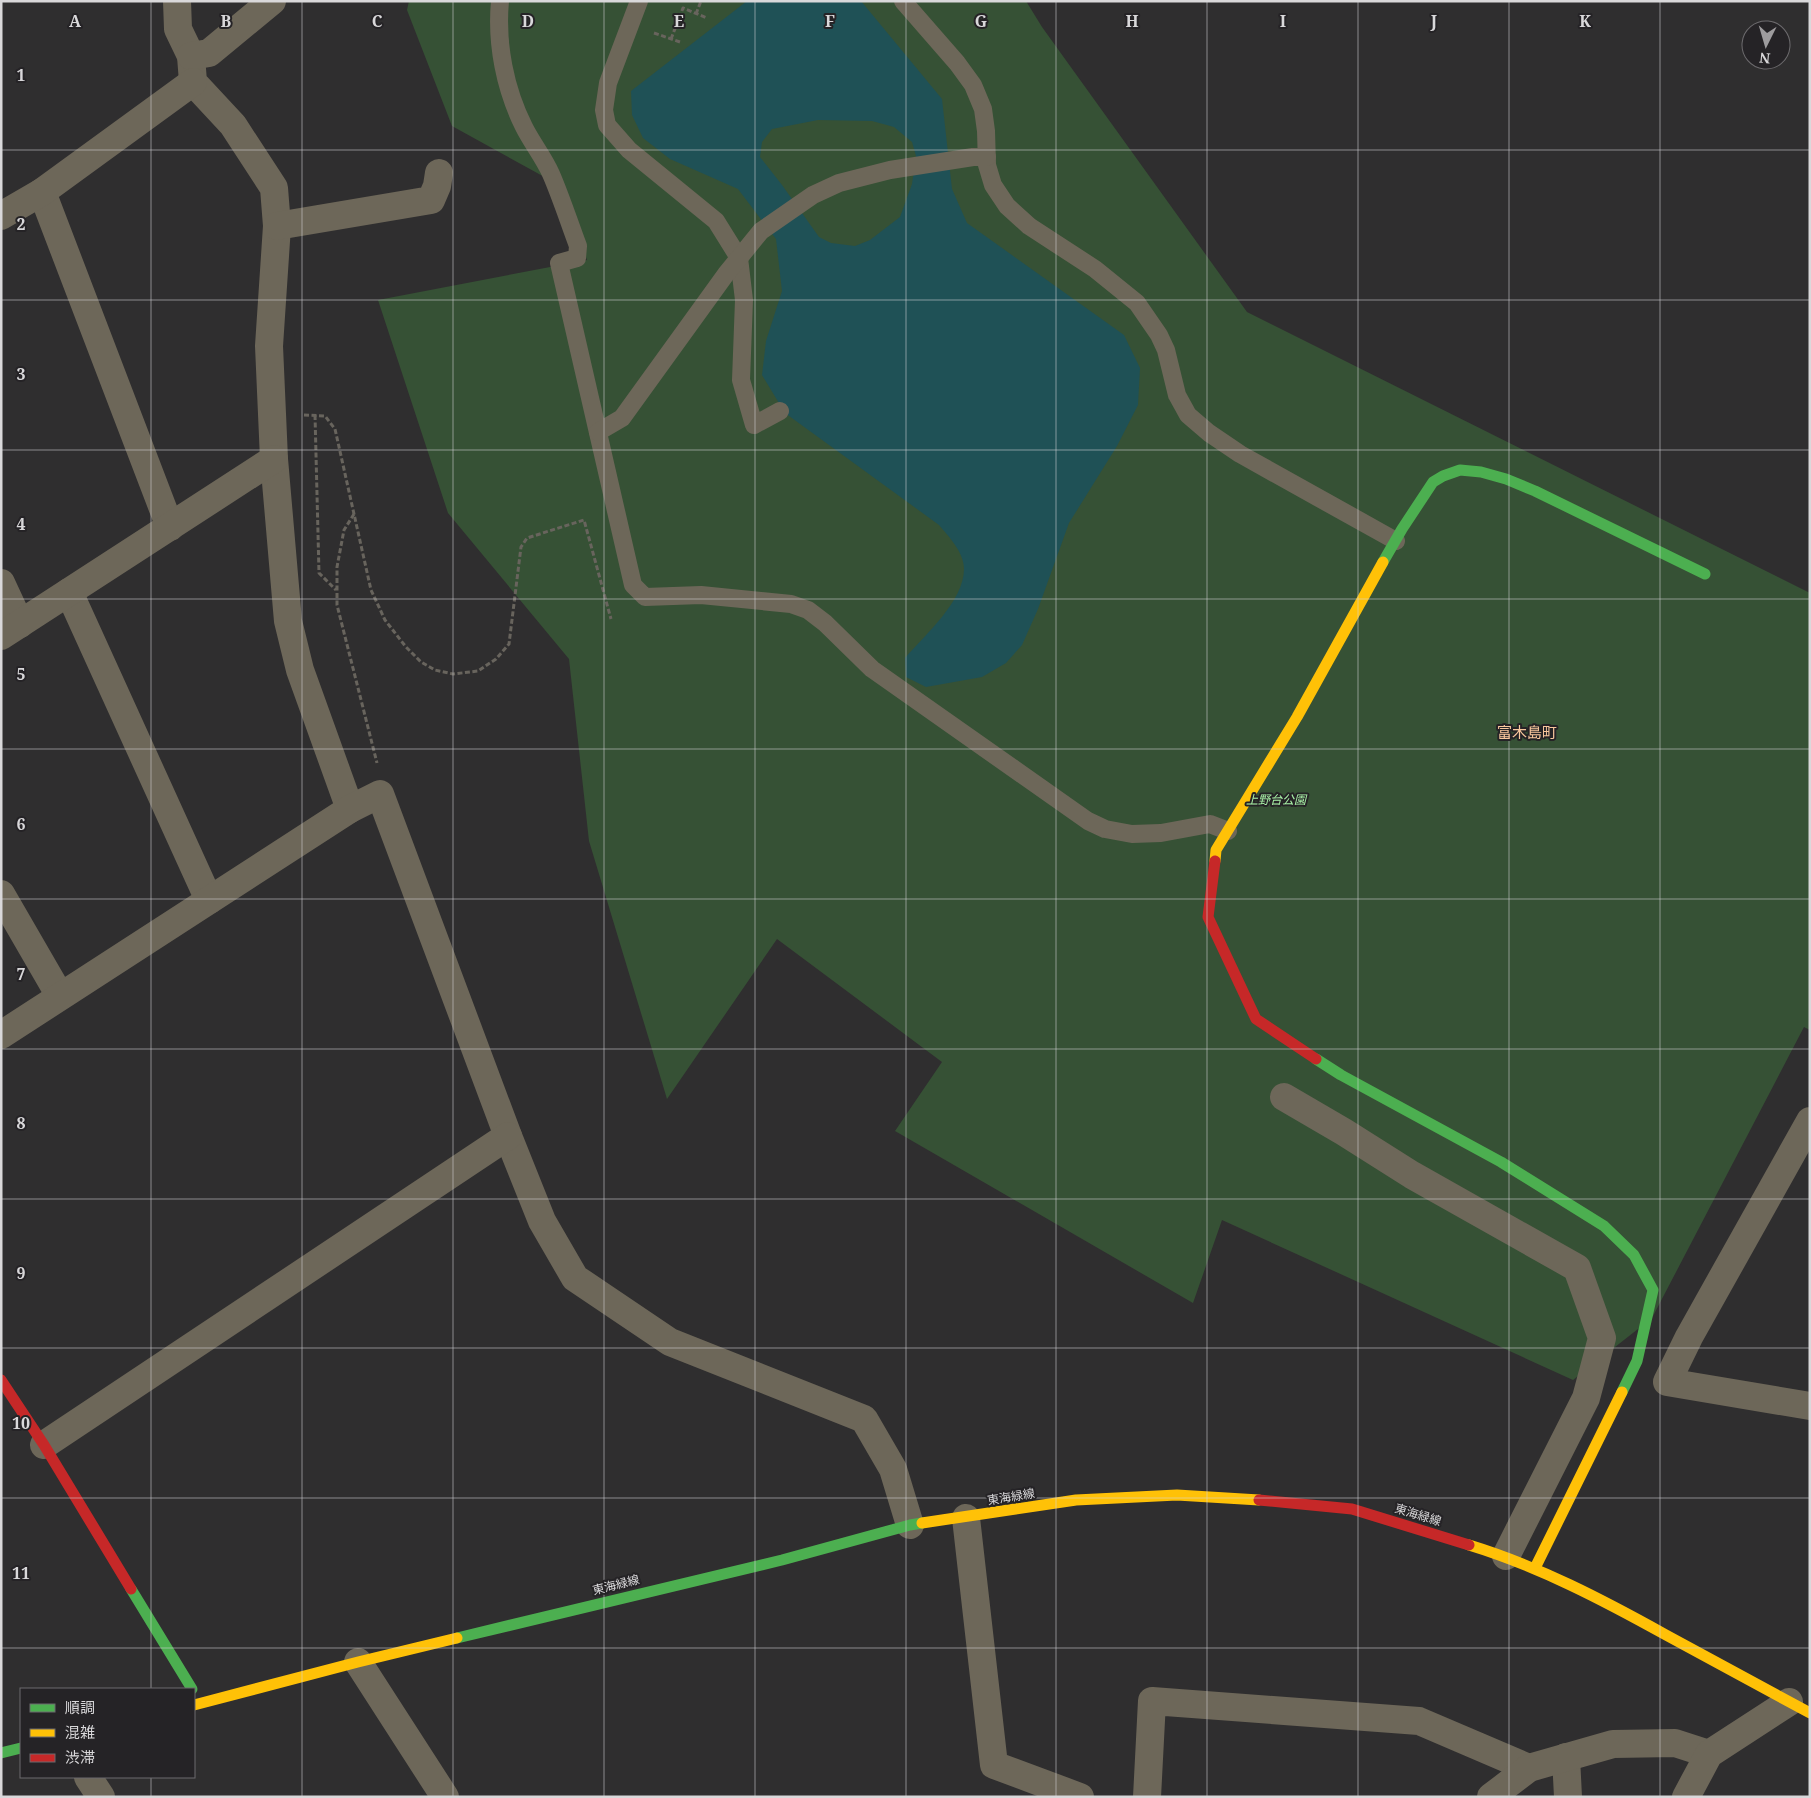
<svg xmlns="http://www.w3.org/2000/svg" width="1811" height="1798" font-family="'Noto Serif','Noto Sans JP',serif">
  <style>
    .green { fill: #365135 }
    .water { fill: #1f5156; fill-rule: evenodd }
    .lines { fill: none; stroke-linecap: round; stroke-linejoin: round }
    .path { stroke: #68645d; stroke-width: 3; stroke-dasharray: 5 2.5; stroke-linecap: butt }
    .lane { stroke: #6d6759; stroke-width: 18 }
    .street { stroke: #6d6759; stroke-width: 28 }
    .fast { stroke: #4caf50; stroke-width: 11 }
    .slow { stroke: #ffc107; stroke-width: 11 }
    .jam { stroke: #c62828; stroke-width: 11 }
    .grid { fill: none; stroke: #d9d8da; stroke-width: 1; stroke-opacity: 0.55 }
    .labels { text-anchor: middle; stroke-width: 4; stroke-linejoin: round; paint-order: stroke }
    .park-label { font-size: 12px; font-style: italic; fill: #a9f3a8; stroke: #252326 }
    .street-label { font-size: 12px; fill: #d9d8da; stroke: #252326 }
    .quarter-label { font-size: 15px; fill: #f9c79d; stroke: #252326 }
    .grid-label { font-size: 16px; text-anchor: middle; font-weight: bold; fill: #d9d8da; stroke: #252326; stroke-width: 4; stroke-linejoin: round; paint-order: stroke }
  </style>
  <rect width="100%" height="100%" fill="#2f2e2f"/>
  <polygon class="green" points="409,1 1026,1 1042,27 1247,312 1810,593 1810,1030 1804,1027 1652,1318 1573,1380 1222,1220 1193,1303 895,1131 942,1062 777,939 667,1099 589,841 569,659 448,513 378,300 587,260 559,185 452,126 407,10"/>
  <path class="water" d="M747,1H861L942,99L952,189L967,223L1124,335L1140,368L1138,405L1117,446L1069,523L1038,609L1022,645L1006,663L982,677L926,687L906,677L905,658C925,635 964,601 964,569C964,552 949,537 939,525L785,413L762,375L766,341L782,291L776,239L738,189L670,159L643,138L632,115L631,91ZM818,120L872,121L894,127L912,142L916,156L912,184L900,217L870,240L855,246L831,243L819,237L782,185L760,157L762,142L772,129Z"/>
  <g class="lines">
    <g class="path">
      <polyline points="696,14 701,1"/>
      <polyline points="654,33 680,42"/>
      <polyline points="671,39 683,8 707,18"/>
      <polyline points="304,415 325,416 335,429 371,590 385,620 406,647 421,662 435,670 453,674 478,671 496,659 509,644 521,547 527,538 584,520 611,619"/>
      <polyline points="315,415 319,573 336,590"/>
      <polyline points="354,514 344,530 337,567 337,605 377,763"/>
    </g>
    <g class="lane">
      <path d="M500,1C496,44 505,89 524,127C532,143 544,158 551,174C561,197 569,222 578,246L577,258L559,263L633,585L645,597L701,595L791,604L808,610L825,623L872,669L1088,821L1105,829L1132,834L1161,833L1210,824L1228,831"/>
      <polyline points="639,1 608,83 604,110 607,125 629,150 716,221 739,258 744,300 741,380 754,425 780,411"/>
      <polyline points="903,1 957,63 973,85 983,109 986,131 987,165 993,185 1007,206 1029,226 1095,269 1137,303 1159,335 1166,350 1177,395 1188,415 1209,433 1240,454 1396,541"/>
      <polyline points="598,432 622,418 726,274 761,231 813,195 839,183 890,170 973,157 987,157"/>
    </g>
    <g class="street">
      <polyline points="177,1 178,29 191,56 193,82 233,125 274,188 277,226 269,346 274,459 288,621 300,670 350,809"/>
      <polyline points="191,56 209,53 272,1"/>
      <polyline points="42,192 170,527"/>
      <polyline points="1,216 42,192 193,82"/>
      <polyline points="277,226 431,200 437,186 439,173"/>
      <polyline points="1,583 20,624"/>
      <polyline points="69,592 209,900"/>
      <polyline points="1,636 274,459"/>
      <polyline points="1,894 60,996"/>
      <polyline points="1,1035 350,809 380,794 508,1136 542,1221 575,1278 670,1342 864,1419 893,1469 910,1525"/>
      <polyline points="1284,1097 1344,1132 1412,1175 1577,1268 1602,1338 1586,1398 1506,1556"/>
      <polyline points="1810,1121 1689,1337 1667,1382 1810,1406"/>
      <polyline points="44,1445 508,1136"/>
      <polyline points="966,1518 994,1765 1080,1797"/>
      <polyline points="358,1662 445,1797"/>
      <polyline points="1566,1757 1568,1797"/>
      <polyline points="88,1777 101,1797"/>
      <polyline points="1147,1797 1152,1701 1419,1721 1529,1768"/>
      <polyline points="1491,1797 1529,1768 1613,1744 1675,1743 1709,1754"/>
      <polyline points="1686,1797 1709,1754 1789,1702"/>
    </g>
    <g class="fast">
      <polyline points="1383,562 1402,529 1433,482 1443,476 1460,470 1481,472 1506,479 1535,491 1705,574"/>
      <polyline points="1316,1059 1341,1075 1501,1162 1604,1226 1634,1255 1653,1290 1637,1361 1622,1392"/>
      <polyline points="131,1589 192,1689"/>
      <polyline points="457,1638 782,1560 910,1525 922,1523"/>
      <polyline points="1,1753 21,1748"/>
    </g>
    <g class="slow">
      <polyline points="1215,861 1216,850 1297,717 1383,562"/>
      <polyline points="922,1523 1076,1500 1177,1495 1259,1500"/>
      <path d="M1469,1545C1538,1566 1603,1600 1666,1635C1714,1661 1762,1687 1810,1713"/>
      <polyline points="1535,1568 1622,1392"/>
      <polyline points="194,1705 358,1662 457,1638"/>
    </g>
    <g class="jam">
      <polyline points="1215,861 1208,917 1256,1019 1316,1059"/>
      <polyline points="1,1380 44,1445 131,1589"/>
      <polyline points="1259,1500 1352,1509 1469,1545"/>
    </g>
  </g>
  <path class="grid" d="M151,1V1689M302,1V1797M453,1V1797M604,1V1797M755,1V1797M906,1V1797M1056,1V1797M1207,1V1797M1358,1V1797M1509,1V1797M1660,1V1797M1,150H1810M1,300H1810M1,450H1810M1,599H1810M1,749H1810M1,899H1810M1,1049H1810M1,1199H1810M1,1348H1810M1,1498H1810M1,1648H1810M151,1777V1797"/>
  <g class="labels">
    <g class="park-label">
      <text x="1276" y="804">上野台公園</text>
    </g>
    <g class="street-label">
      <text transform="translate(1011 1497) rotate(-9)" y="4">東海緑線</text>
      <text transform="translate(1418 1515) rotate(17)" y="4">東海緑線</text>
      <text transform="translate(616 1585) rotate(-14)" y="4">東海緑線</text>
    </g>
    <g class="quarter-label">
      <text x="1527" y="738">富木島町</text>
    </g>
  </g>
  <g class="grid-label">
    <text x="75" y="27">A</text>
    <text x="226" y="27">B</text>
    <text x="377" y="27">C</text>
    <text x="528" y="27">D</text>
    <text x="679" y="27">E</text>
    <text x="830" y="27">F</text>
    <text x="981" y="27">G</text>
    <text x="1132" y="27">H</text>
    <text x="1283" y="27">I</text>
    <text x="1434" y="27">J</text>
    <text x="1585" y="27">K</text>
    <text x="21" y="81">1</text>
    <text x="21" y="230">2</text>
    <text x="21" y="380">3</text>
    <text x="21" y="530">4</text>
    <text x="21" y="680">5</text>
    <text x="21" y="830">6</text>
    <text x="21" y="980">7</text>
    <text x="21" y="1129">8</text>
    <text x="21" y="1279">9</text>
    <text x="21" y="1429">10</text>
    <text x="21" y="1579">11</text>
  </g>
  <rect width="1811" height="1798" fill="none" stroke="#d9d8da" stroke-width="5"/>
  <rect x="20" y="1688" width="175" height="90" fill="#252326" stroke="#6d6b6e"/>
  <rect x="30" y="1704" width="25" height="8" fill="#4caf50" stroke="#6d6b6e"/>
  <text x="65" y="1713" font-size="15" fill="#d9d8da">順調</text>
  <rect x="30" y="1729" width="25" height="8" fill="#ffc107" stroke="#6d6b6e"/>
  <text x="65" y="1738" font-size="15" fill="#d9d8da">混雑</text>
  <rect x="30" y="1754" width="25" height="8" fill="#c62828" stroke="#6d6b6e"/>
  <text x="65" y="1763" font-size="15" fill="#d9d8da">渋滞</text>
  <g transform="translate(1766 45) rotate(185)"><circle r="24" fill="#252326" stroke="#6d6b6e"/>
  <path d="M0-4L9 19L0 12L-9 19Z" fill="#9e9c9e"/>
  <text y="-8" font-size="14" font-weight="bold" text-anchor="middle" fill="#d9d8da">N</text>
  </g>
</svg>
